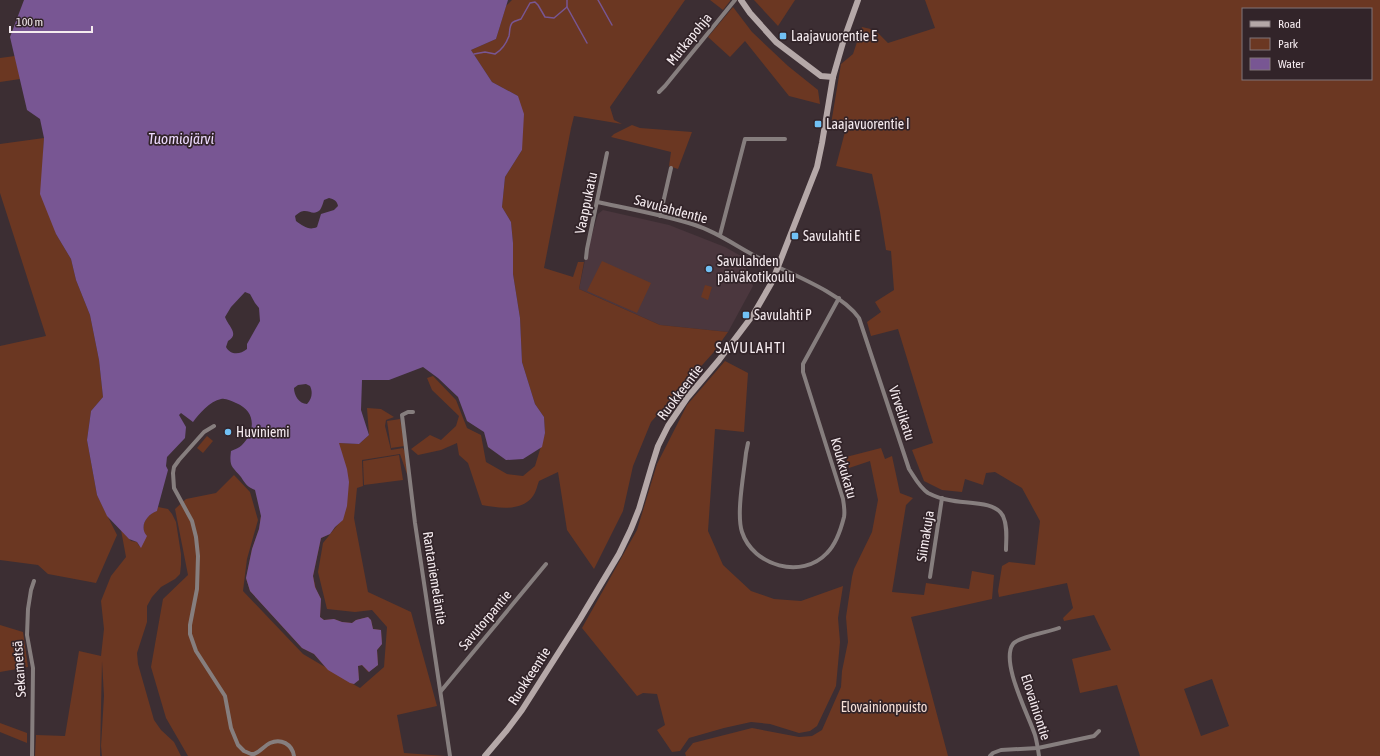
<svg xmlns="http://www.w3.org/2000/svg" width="1380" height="756" font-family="'Asap Condensed',sans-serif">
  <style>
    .built { fill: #4b373e }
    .green { fill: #6b3722; fill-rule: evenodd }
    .water { fill: #785693; fill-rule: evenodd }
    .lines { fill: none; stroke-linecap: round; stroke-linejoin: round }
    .stream { stroke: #785693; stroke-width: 1.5 }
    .street { stroke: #867e7e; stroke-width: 4 }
    .secondary { stroke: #b5a8a8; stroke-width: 6 }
    .poi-dot { fill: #71c1f5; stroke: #322429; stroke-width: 1.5 }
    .labels { text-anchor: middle; stroke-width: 3.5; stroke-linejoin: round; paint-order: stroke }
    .poi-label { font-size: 14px; fill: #f5ebef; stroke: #322429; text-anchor: start }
    .street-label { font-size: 14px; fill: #f5ebef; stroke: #322429 }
    .park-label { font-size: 14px; fill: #f5dfd7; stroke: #322429 }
    .water-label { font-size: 15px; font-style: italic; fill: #eddafe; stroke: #322429 }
    .neighbourhood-label { font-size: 15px; letter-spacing: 1px; fill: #f5ebef; stroke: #322429 }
  </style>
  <rect width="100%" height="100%" fill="#3c2e33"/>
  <polygon class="built" points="603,210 669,225 725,247 741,256 753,286 728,332 660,325 579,289 586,255 598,214"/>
  <g class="green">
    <path d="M512,0H685L610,107L614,120L622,124L574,116L571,128L544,268L573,277L578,262H584L579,289L660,325L728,332L713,353L651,422L633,466L623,511L594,569L567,530L558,472L539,481C537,486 536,492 533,496C522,512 498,508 482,505L468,463L459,455L457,443L441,450L418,455L411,449L430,435L441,440L456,426L459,416L432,390L427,378L433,376L456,400L467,428L481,435L486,462L507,474L523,476L535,466L545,433L544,417L535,404L522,362L520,318L513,274V243L511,222L502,207L505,177L522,150L518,96L492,82L471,50L496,39L506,6Z"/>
    <polygon points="710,0 730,0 730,1 723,10"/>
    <polygon points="754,0 795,0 778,26"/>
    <path d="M925,0H1380V756H1140L1117,685L1080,693L1072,659L1111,650L1094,615L1064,621L1063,618L1073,608L1067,583L999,597L998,591L1002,566L1009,562L1035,565L1040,521L1022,488L995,472L986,473L983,485L965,479L962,492L942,490L924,481L912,450L933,443L898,329L871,336L867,322L881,312L875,302L894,290L891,251L886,250L880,212L872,174L836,166L846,128L830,130L841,64L853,54L862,27L875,30L888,43L935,28ZM1243,9H1371V79H1243ZM1212,679L1229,726L1201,736L1184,689Z"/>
    <polygon points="733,7 752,32 788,66 818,90 820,104 789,96 745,41 730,57 708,37"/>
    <polygon points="15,56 20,79 0,82 0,58"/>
    <polygon points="632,125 640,128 692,132 678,169 669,166 671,152 611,137 614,134"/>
    <polygon points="44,138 43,155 56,234 71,259 76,280 90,315 99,360 103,397 91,411 87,440 97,495 117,535 96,583 48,574 38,565 0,560 0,346 46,336 0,193 0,144"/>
    <polygon points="602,261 651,283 637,313 587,291"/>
    <polygon points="705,285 712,287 708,300 701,297"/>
    <polygon points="725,361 748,373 744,432 715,429 708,531 723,565 751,591 774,599 801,601 843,586 838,618 840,642 836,686 817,726 810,731 799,733 770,724 751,722 724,728 689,738 680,751 672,752 657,730 665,725 657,694 643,693 637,696 582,628 637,530 657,464 687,405"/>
    <path d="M367,408L381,409L394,417L386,420L385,426L391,450L403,448L405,452L408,477L400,454L362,460L363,486L357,488L354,518L368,592L411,612L437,706L397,715L404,753L446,756H188L166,718L151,667L163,599L188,575L175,509L186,499L216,493L234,475L250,492L258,520L247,559L243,591L303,654L325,667L314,654L302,648L250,591L246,578L252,549L259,529L261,516L339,443L359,444L369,435ZM340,522L323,543L318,572L327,609L355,612L372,610L387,627L384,667L360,688L353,684L359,680L358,666L362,665L368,672L378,665L377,650L382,644L381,630L373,629L371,620L368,617L356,620L352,623L342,622L334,619L324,620L320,617L321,599L316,589L313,576L321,538L330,534L335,527Z"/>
    <polygon points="400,419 405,446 391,448 387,421"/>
    <polygon points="207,436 213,441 203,453 197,448"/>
    <polygon points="881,448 885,459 892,456 900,493 913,498 906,505 892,592 924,595 926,583 969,589 972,571 994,575 992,599 911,617 948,756 686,756 685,753 693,743 752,728 799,737 812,736 822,730 841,687 842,671 848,642 846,617 852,577 854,569 872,532 878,500 870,461 849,468 846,457"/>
    <polygon points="399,455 403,480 364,485 363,461"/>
    <path d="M158,507L168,509L172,514L176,522L181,554V565L180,574L175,579L161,587L152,597L147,606V622L137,653L138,664L154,720L161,730L174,742L181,756H102L101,746L104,696L102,661L100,756H35L36,735L65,736L79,651L101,656L104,629L101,601L111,576L126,557L121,530L131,541L137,542L139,546L145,535C140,525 147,514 157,511Z"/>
    <polygon points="0,625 23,632 28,667 0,672"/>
    <polygon points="0,723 27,733 27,743 0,732"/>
  </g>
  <path class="water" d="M24,0H508L496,39L471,50L492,82L518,96L524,114L522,150L505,177L502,207L511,222L513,243V274L520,318L522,362L535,404L544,417L545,433L542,447L523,459L506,460L488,447L484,432L467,421L458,397L438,378L423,367L389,380H362L361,410L369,435L359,444L339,443L347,469L349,482L347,506L343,520L335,527L330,534L321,538L313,576L315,587L321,599L320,617L324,620L334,619L342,622L352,623L356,620L368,617L371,620L373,629L381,630L382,644L377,650L378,665L369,672L362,665L358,666L359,680L354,684L350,683L328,670L314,654L302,648L250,591L246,578L252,549L259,529L261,516L255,490C247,487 245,483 241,477C232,466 229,467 231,451C235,449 239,448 242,445C256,431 256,411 236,403C231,401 226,398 221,399C210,401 199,414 193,422L181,413L179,415L186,427L185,438L167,457L166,466L168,470L158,507L157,511C146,515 139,527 147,536L141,548L137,542L129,539L107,516L97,495L87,440L91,411L103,397L99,360L90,315L76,280L71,259L56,234L40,194L44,138L40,119L27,110L10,37ZM329,198C334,199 337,201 338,206L334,210L321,214L317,227C309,231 303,226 296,221L295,216C307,204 311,218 320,210C322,207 323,203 324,200ZM245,292L250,294L255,303L259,308L260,321L247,344V349C240,355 230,355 226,347L228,341C240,334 228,326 225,317L231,307ZM306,384L310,386C313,392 312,399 307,404C299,404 294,395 294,388L298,385Z"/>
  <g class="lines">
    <g class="stream">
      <polyline points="598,0 612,25"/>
      <polyline points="567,7 587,43"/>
      <path d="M474,54L485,52L495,54C502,50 506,44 509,36C510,32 509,27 512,23C514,21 518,20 521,19L530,3L535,2L538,5L545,17L554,18L567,7V0"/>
    </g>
    <g class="street">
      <polyline points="659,92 665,86 735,0"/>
      <path d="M597,202C630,209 664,215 695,225C720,233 740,249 763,260C791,274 842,293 859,318L909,469C915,478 919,487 928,493C934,496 942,499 949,500C964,504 995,500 1003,516C1008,527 1006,539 1006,550"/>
      <polyline points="660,216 671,168"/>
      <polyline points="720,235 745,139 785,139"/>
      <polyline points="586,258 587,249 607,153"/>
      <polyline points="413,412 408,412 402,415 415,523 450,756"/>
      <path d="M214,426L204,432L179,460L174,467L173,473L174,488L192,521L196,537L198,556L197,589L190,625V634L196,651L225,696L231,728L238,745L244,751L251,754H254C260,752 264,746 270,743C281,738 292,744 294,756"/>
      <path d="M748,443L746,453C744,473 736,514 742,532C753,566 802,580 827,553C835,545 841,529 844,517C845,512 844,505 843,499L803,372V364L839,298"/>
      <polyline points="930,577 942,498"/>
      <polyline points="441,691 546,564"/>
      <polyline points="32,756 33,668 27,635 28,609 31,590 34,581"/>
      <polyline points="990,756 993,753 1001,750 1038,748 1094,736 1099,731"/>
      <path d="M1039,756C1038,749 1037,742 1035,735C1029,716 1000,662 1013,644C1018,637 1049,632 1059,628"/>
    </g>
    <g class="secondary">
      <polyline points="741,0 750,13 776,42 821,76 833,77"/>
      <polyline points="485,756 507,730 522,710 580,619 619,554 631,529 639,509 652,465 658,446 668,426 687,398 719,360 753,315 772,282 817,167 822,143 833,77 844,39 858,0"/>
    </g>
  </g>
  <g class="poi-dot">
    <rect x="779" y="32" width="8" height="8" rx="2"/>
    <rect x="814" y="120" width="8" height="8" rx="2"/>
    <rect x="791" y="232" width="8" height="8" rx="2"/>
    <circle cx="709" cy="269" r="4"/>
    <rect x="742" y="311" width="8" height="8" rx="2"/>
    <circle cx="228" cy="432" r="4"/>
  </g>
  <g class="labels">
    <g class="poi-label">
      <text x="791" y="41">Laajavuorentie E</text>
      <text x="826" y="129">Laajavuorentie I</text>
      <text x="803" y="241">Savulahti E</text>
      <text x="717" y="266">Savulahden<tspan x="717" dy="16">päiväkotikoulu</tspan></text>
      <text x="754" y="320">Savulahti P</text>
      <text x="236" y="437">Huviniemi</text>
    </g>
    <g class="street-label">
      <text transform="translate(689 39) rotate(-51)" y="5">Mutkapohja</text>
      <text transform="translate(586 203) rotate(-78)" y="5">Vaappukatu</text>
      <text transform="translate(671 209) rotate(15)" y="5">Savulahdentie</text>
      <text transform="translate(680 392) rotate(-53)" y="5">Ruokkeentie</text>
      <text transform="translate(902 413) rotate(72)" y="5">Virvelikatu</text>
      <text transform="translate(844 468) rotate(74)" y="5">Koukkukatu</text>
      <text transform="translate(925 536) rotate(-81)" y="5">Siimakuja</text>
      <text transform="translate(435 578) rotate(81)" y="5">Rantaniemeläntie</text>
      <text transform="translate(485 620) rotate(-50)" y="5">Savutorpantie</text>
      <text transform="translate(19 669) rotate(-94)" y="5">Sekametsä</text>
      <text transform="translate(529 676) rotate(-57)" y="5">Ruokkeentie</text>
      <text transform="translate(1036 707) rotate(72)" y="5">Elovainiontie</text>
    </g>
    <g class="park-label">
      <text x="884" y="712">Elovainionpuisto</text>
    </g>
    <g class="water-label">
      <text x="181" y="144">Tuomiojärvi</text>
    </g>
    <g class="neighbourhood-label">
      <text x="751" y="353">SAVULAHTI</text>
    </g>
  </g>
  <rect x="1242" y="8" width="130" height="72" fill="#322429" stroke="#807478"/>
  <rect x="1250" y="21" width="20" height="6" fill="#b5a8a8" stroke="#807478"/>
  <text x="1278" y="28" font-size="12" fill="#f5ebef">Road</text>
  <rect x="1250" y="38" width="20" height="12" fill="#6b3722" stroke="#807478"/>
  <text x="1278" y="48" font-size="12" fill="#f5ebef">Park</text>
  <rect x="1250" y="58" width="20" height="12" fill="#785693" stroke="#807478"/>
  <text x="1278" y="68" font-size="12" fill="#f5ebef">Water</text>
  <path d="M10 26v6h82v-6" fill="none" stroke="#f5ebef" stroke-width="2"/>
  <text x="16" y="26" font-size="12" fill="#f5ebef" stroke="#322429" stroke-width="3" paint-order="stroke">100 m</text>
</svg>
